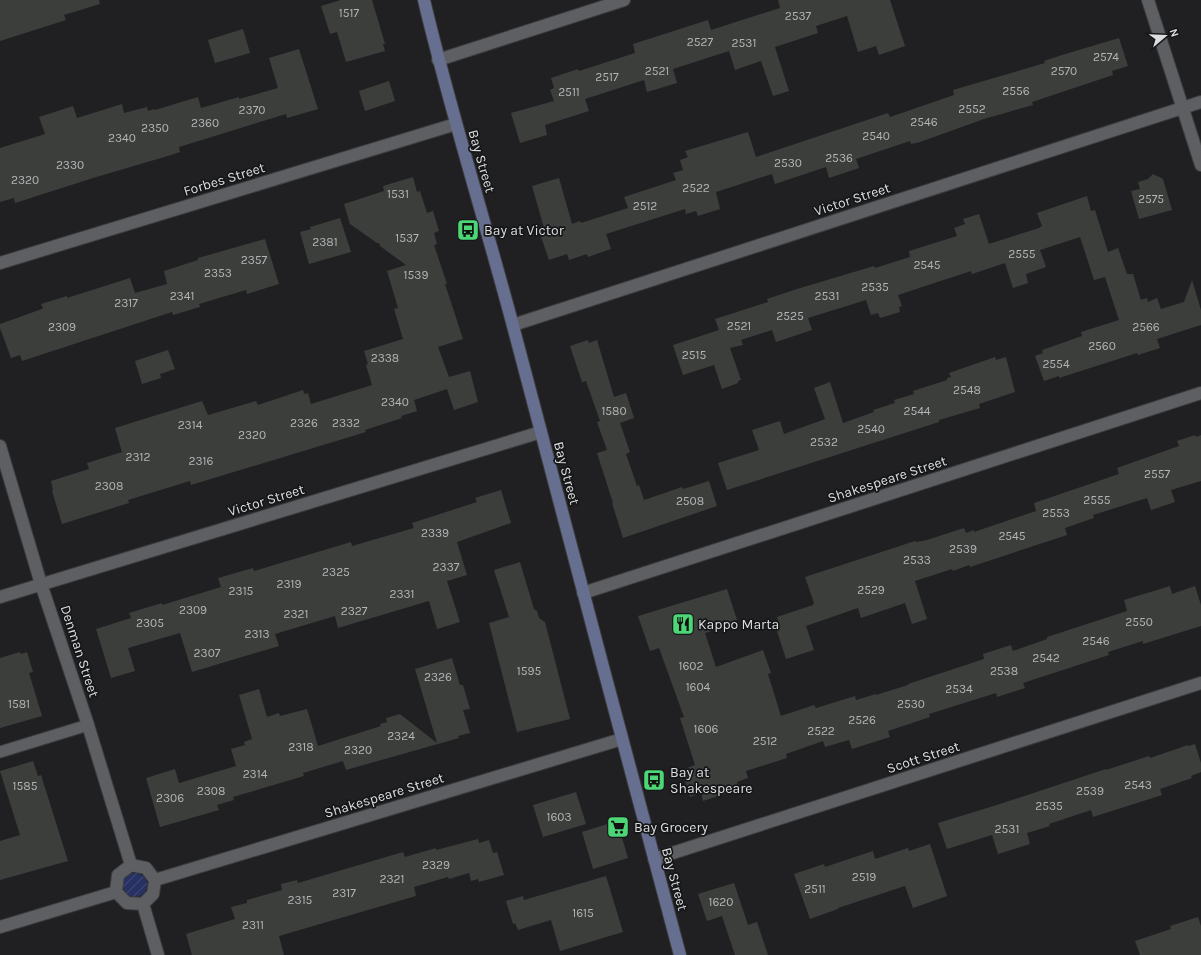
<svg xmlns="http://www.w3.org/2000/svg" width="1201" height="955" font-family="Karla,sans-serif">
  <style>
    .garden { fill: url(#garden-furrows) }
    .building { fill: #3c3e3c }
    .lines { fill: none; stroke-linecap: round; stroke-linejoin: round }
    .lane-casing { stroke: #3c3d3e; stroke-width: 13 }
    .street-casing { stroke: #3c3d3e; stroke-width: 14 }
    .secondary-casing { stroke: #3c3d3e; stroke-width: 14 }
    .lane { stroke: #5e5f62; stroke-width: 11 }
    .street { stroke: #5e5f62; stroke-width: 12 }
    .secondary { stroke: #666f90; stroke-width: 12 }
    .labels { text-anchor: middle; stroke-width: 3.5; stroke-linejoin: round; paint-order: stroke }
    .number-label { font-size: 12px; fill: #b4b5b6 }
    .street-label { font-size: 14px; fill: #dcddde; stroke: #161719 }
    .poi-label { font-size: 14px; fill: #dcddde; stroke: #161719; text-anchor: start }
  </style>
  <defs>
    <pattern id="garden-furrows" width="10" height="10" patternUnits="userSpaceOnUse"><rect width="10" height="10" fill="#273262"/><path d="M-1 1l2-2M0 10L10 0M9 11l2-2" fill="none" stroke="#464f78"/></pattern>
  </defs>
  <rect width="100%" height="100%" fill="#202023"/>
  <circle class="garden" cx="135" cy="885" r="12"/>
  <g class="building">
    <polygon points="0,0 99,0 100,4 64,15 66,20 0,41"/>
    <polygon points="341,0 372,0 385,44 383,44 385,51 346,62 337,32 330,34 321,6"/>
    <polygon points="778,0 890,0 905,46 879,55 876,46 858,52 847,16 816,26 818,33 775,47 789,91 773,96 761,61 735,70 729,51 673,69 677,83 664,87 647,92 644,80 585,99 589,111 545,125 547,135 520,143 511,113 554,101 550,90 554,88 551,78 578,69 579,71 635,53 633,44 708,20 711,30 780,8"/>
    <polygon points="243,29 250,53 215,63 208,40"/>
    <polygon points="1119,38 1128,66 1112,71 1113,75 1032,102 1033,105 984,119 920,142 911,144 910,141 856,159 859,168 829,178 826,167 775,184 772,174 716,192 720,209 698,216 696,211 686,214 685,209 606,234 611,249 588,257 587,254 569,260 567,254 549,260 541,237 546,235 532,186 559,178 572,224 580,221 581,223 628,208 624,197 676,180 673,173 683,170 680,160 688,157 685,151 748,132 756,157 888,113 890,117 954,95 953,90 1045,63 1044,61 1062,55"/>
    <polygon points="299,49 318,109 287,118 286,114 179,147 180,152 171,155 93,178 15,203 14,198 0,202 0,148 45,134 39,117 73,106 77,118 122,104 124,113 147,107 148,111 154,109 155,110 198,97 201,108 239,97 239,99 278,88 269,58"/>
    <polygon points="389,81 395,101 365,111 359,91"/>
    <polygon points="1153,174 1163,179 1172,210 1139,219 1131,191 1140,189 1138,182 1148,179"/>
    <polygon points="413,177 417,192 420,191 427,213 433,211 439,231 434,233 437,244 434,245 447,284 445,284 463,339 438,347 449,377 470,371 478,402 454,410 447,389 414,400 417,411 401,416 402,418 365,430 366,432 191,485 190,481 128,500 129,503 62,524 52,491 53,490 51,481 89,469 87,463 122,452 115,428 202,401 208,415 256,401 258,405 303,390 304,394 308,393 311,404 372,385 366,365 368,364 364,351 403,339 394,309 398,308 387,271 406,265 380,246 379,243 377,243 350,224 344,204 384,191 383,186"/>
    <polygon points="1087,196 1091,211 1095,210 1108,252 1118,248 1127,274 1133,274 1141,300 1147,298 1148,302 1157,298 1161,309 1184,302 1192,280 1201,310 1201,325 1157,339 1160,348 1138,355 1137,353 1059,378 1059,376 1044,381 1035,356 1043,353 1042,350 1082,336 1081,332 1119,320 1105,277 1094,280 1080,237 1040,250 1046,267 1026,274 1028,283 1013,288 1005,263 972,274 971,271 898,295 902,306 899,307 900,312 880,318 878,313 871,315 866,300 808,318 812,330 776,342 772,330 741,340 743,345 730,348 741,380 738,381 738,383 722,389 714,365 683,375 673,345 719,330 715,319 768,302 767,299 797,289 874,266 875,268 910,257 909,251 957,236 954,228 965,224 963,219 979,214 989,244 1039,228 1042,226 1037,213"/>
    <polygon points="340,218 351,252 309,264 300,232 311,229 310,227"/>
    <polygon points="265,239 279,284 247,294 246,290 199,304 200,307 173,315 172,312 22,361 20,355 11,358 0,328 0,324 42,309 43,308 41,304 67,296 67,298 130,278 135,293 167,284 164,271 198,260 198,258"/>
    <polygon points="588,340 589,343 597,340 614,397 626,393 634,418 620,423 630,452 626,454 637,486 639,485 644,500 682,487 683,489 709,481 717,506 623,538 612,503 613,503 597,453 607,450 597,422 600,421 586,381 582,382 570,346"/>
    <polygon points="168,350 175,369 160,374 161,378 142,384 135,361"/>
    <polygon points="995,357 996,360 1006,357 1015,392 979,404 980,408 939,420 939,422 727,490 718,463 759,450 752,430 780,421 784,434 825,419 814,388 830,382 843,423 874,412 873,410 895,403 894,400 914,394 913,391 947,380 947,378 951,377 949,373"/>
    <polygon points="1195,435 1196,437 1201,435 1201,481 1171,490 1175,502 1151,510 1147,498 1093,515 1094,518 1065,528 1067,535 970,567 969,565 953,571 952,569 915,581 927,619 912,624 905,603 861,618 858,608 806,626 814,650 786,659 775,625 779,623 777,617 813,605 814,603 805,577 915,541 916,542 927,540 964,528 966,533 974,530 974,532 1036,511 1034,503 1119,474 1117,468 1179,446 1177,441"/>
    <polygon points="501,490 511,523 457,542 467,575 447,581 460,622 437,629 429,601 338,628 335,616 275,634 279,646 192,672 180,633 128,648 135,671 111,678 96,629 131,618 129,613 162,603 162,605 221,587 218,578 253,568 254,571 351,542 352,546 414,528 412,523 477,502 475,498"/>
    <polygon points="520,562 534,609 537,611 539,618 545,622 570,719 517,732 489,623 509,617 494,570"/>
    <polygon points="1170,586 1172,594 1195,586 1201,605 1201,626 1143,644 1143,641 1108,652 1109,655 1023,683 1025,688 997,697 996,693 929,714 930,717 888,731 890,737 852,749 849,740 825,747 823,741 786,754 787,758 746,771 748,778 737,782 739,789 703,801 701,793 690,797 682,770 695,765 680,718 684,717 659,648 650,651 638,616 727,589 737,620 715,628 715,630 705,633 716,667 763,650 771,673 768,674 781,716 814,705 816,708 855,696 856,700 876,694 876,695 908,685 908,684 984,659 983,654 1011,645 1013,651 1047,639 1047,637 1127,611 1124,600"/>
    <polygon points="20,652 21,654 27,652 33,672 29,673 42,716 0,728 0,658"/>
    <polygon points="452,658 460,685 463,685 470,709 463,710 470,733 458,736 459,738 346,770 343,761 303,773 304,776 233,797 234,800 217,805 219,810 160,827 146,778 175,769 179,783 236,766 231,749 245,745 244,742 252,739 239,695 259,689 267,717 279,713 280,716 307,709 318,746 381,726 380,724 387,722 386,718 400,714 437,743 415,669"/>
    <polygon points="1195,744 1201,763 1201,772 1191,776 1192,778 1160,789 1162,795 1093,817 1091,810 1049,824 1050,826 1027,833 1030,844 998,854 992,835 947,849 938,823 1000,804 1106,769 1106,770 1149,756 1150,758 1188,745 1188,746"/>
    <polygon points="33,761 38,776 41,775 68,861 0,880 0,841 20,835 0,771"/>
    <polygon points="576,792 586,824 543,837 533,805"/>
    <polygon points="617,821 628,858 593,869 582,832"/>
    <polygon points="478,839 479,843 489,840 493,853 497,852 504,875 479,882 478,879 471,881 469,873 449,879 448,877 414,887 416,896 279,936 284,955 192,955 186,934 235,919 231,907 247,903 247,900 282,890 281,884 297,880 298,883 403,852 405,857 436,848 436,850"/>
    <polygon points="930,844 947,896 913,908 905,886 838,908 838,909 810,919 794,874 824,864 825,867 873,851 875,859 908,848 909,851"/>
    <polygon points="606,876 623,932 560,951 551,920 518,930 515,923 513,924 506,901 523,896 524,900"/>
    <polygon points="734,883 748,925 757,922 768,955 735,955 722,916 707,921 698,894"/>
    <polygon points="1198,917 1201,926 1201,955 1140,955 1135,941 1171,929 1170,926"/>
  </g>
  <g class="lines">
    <g class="lane-casing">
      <polyline id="lane" points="0,752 88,725"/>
    </g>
    <g class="street-casing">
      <g id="street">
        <polyline points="1148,0 1201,165"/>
        <polyline points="438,60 624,0"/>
        <polyline points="0,263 456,124"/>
        <polyline points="513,325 1201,102"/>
        <polyline points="0,446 41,584 88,725 131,865"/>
        <polyline points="583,593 1201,393"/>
        <polyline points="0,597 541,432"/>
        <polyline points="654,859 1201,683"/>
        <polygon points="131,865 146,868 155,880 153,894 143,904 127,903 116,892 118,875"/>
        <polyline points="155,880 622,739"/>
        <polyline points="143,904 158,955"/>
        <polyline points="0,927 116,892"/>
      </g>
    </g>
    <g class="secondary-casing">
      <path id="secondary" d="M424,0C450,110 484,217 513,326C569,535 623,746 680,955"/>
    </g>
    <use href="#lane" class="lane"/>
    <use href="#street" class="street"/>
    <use href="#secondary" class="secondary"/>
  </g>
  <defs>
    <g id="bus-square" transform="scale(1.15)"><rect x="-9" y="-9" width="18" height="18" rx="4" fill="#4dd676" stroke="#161719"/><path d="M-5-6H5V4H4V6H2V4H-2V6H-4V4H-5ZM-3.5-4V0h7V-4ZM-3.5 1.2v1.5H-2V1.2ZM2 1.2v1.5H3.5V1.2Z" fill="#111"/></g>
    <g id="restaurant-square" transform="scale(1.15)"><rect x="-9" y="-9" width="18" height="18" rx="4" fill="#4dd676" stroke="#161719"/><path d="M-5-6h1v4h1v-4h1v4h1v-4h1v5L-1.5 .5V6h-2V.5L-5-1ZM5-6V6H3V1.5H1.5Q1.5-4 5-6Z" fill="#111"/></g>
    <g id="supermarket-square" transform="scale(1.15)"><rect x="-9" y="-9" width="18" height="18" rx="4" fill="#4dd676" stroke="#161719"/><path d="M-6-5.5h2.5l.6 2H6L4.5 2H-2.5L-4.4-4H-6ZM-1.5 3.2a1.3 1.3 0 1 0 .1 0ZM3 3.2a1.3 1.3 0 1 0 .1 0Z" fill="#111"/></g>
  </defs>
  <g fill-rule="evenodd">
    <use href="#bus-square" x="468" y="230"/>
    <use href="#restaurant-square" x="683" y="624"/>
    <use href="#bus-square" x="654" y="780"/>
    <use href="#supermarket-square" x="618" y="827"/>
  </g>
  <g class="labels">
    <g class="number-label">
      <text x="349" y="17">1517</text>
      <text x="798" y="20">2537</text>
      <text x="700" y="46">2527</text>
      <text x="744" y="47">2531</text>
      <text x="1106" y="61">2574</text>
      <text x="657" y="75">2521</text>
      <text x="1064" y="75">2570</text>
      <text x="607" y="81">2517</text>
      <text x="1016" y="95">2556</text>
      <text x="569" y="96">2511</text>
      <text x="972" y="113">2552</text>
      <text x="252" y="114">2370</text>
      <text x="924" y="126">2546</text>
      <text x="205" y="127">2360</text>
      <text x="155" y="132">2350</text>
      <text x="876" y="140">2540</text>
      <text x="122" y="142">2340</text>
      <text x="839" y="162">2536</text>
      <text x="788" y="167">2530</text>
      <text x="70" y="169">2330</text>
      <text x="25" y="184">2320</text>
      <text x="696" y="192">2522</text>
      <text x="398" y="198">1531</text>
      <text x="1151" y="203">2575</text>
      <text x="645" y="210">2512</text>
      <text x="407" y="242">1537</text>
      <text x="325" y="246">2381</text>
      <text x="1022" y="258">2555</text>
      <text x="254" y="264">2357</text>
      <text x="927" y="269">2545</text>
      <text x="218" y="277">2353</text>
      <text x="416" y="279">1539</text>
      <text x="875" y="291">2535</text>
      <text x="182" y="300">2341</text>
      <text x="827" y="300">2531</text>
      <text x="126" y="307">2317</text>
      <text x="790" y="320">2525</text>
      <text x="739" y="330">2521</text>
      <text x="62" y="331">2309</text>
      <text x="1146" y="331">2566</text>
      <text x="1102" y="350">2560</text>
      <text x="694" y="359">2515</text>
      <text x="385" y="362">2338</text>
      <text x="1056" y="368">2554</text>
      <text x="967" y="394">2548</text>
      <text x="395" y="406">2340</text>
      <text x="614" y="415">1580</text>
      <text x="917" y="415">2544</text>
      <text x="304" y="427">2326</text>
      <text x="346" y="427">2332</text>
      <text x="190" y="429">2314</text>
      <text x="871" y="433">2540</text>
      <text x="252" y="439">2320</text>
      <text x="824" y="446">2532</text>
      <text x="138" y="461">2312</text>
      <text x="201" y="465">2316</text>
      <text x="1157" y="478">2557</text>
      <text x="109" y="490">2308</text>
      <text x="1097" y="504">2555</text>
      <text x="690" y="505">2508</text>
      <text x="1056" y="517">2553</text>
      <text x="435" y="537">2339</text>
      <text x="1012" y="540">2545</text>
      <text x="963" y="553">2539</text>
      <text x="917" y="564">2533</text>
      <text x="446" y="571">2337</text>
      <text x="336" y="576">2325</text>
      <text x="289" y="588">2319</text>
      <text x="871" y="594">2529</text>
      <text x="241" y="595">2315</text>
      <text x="402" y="598">2331</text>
      <text x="193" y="614">2309</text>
      <text x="354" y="615">2327</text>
      <text x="296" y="618">2321</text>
      <text x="1139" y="626">2550</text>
      <text x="150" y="627">2305</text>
      <text x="257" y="638">2313</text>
      <text x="1096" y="645">2546</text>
      <text x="207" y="657">2307</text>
      <text x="1046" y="662">2542</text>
      <text x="691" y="670">1602</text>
      <text x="529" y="675">1595</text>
      <text x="1004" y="675">2538</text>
      <text x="438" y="681">2326</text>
      <text x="698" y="691">1604</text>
      <text x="959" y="693">2534</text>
      <text x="19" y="708">1581</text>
      <text x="911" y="708">2530</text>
      <text x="862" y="724">2526</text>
      <text x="706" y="733">1606</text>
      <text x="821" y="735">2522</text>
      <text x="401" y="740">2324</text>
      <text x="765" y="745">2512</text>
      <text x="301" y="751">2318</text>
      <text x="358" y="754">2320</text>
      <text x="255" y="778">2314</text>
      <text x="1138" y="789">2543</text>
      <text x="25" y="790">1585</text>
      <text x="211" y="795">2308</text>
      <text x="1090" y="795">2539</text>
      <text x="170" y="802">2306</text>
      <text x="1049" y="810">2535</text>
      <text x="559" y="821">1603</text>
      <text x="1007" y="833">2531</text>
      <text x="436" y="869">2329</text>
      <text x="864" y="881">2519</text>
      <text x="392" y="883">2321</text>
      <text x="815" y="893">2511</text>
      <text x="344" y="897">2317</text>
      <text x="300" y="904">2315</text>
      <text x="721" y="906">1620</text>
      <text x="583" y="917">1615</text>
      <text x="253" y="929">2311</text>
    </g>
    <g class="street-label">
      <text transform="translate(482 161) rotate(74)" y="5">Bay Street</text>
      <text transform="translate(224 179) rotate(-17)" y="5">Forbes Street</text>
      <text transform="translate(852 199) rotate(-18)" y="5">Victor Street</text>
      <text transform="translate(567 473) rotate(75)" y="5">Bay Street</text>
      <text transform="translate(887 479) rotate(-18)" y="5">Shakespeare Street</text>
      <text transform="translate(266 500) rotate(-17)" y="5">Victor Street</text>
      <text transform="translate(80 651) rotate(72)" y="5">Denman Street</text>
      <text transform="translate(923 757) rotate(-18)" y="5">Scott Street</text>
      <text transform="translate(384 795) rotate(-17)" y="5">Shakespeare Street</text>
      <text transform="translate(675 879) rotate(75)" y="5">Bay Street</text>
    </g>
    <g class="poi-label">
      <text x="484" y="235">Bay at Victor</text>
      <text x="698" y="629">Kappo Marta</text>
      <text x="670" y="777">Bay at<tspan x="670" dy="16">Shakespeare</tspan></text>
      <text x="634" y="832">Bay Grocery</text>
    </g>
  </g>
  <g transform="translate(1165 36) rotate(71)" stroke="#161719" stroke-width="3" paint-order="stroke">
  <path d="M0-3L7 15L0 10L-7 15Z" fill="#dcddde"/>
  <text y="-6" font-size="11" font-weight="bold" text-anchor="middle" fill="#dcddde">N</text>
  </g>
</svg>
